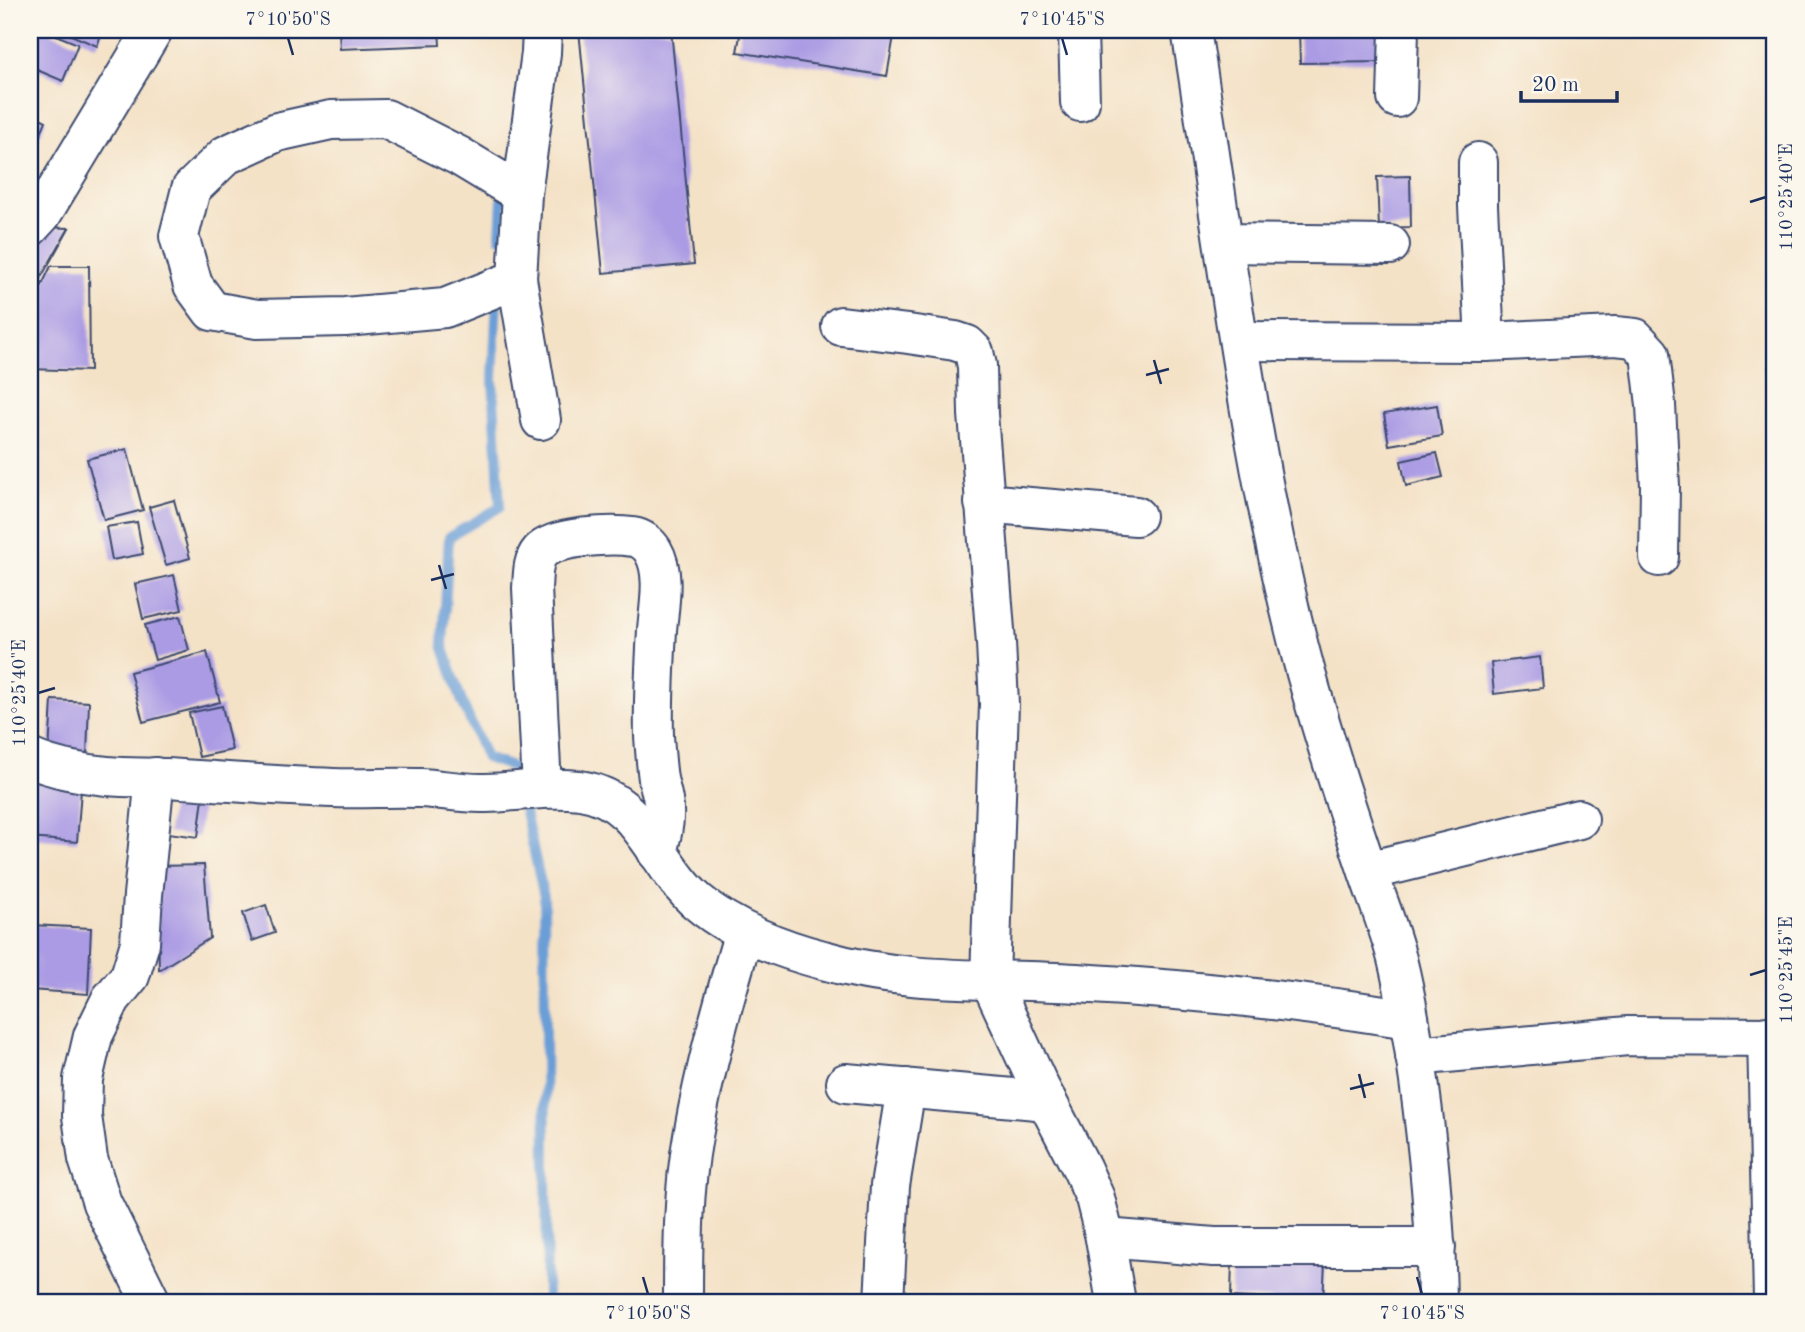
<svg xmlns="http://www.w3.org/2000/svg" width="1805" height="1332" font-family="'Old Standard TT',serif">
  <style>
    .lines { fill: none; stroke-linecap: round; stroke-linejoin: round }
    .stream { stroke: #6b9ed6; stroke-width: 10 }
    .building { fill: #ab9be4 }
    .minor-casing { stroke: #3c4a6e; stroke-width: 42 }
    .minor { stroke: #fff; stroke-width: 38 }
    .ticks { fill: none; stroke: #1b2f5e; stroke-width: 2.5 }
    .neatline { fill: none; stroke: #1b2f5e; stroke-width: 2.5 }
    .ticks-label { font-size: 18px; text-anchor: middle; fill: #1b2f5e }
  </style>
  <rect width="100%" height="100%" fill="#fbf7ec"/>
  <filter id="ink" filterUnits="userSpaceOnUse"><feTurbulence type="fractalNoise" baseFrequency=".0143" numOctaves="2"/><feDisplacementMap in="SourceGraphic" scale="14" xChannelSelector="R" yChannelSelector="G"/><feConvolveMatrix kernelMatrix="1 2 1 2 8 2 1 2 1" color-interpolation-filters="sRGB"/></filter>
  <filter id="wash" filterUnits="userSpaceOnUse"><feTurbulence type="fractalNoise" baseFrequency=".00686" numOctaves="4" result="noise"/><feDisplacementMap in="SourceGraphic" scale="28" xChannelSelector="R" yChannelSelector="G"/><feGaussianBlur stdDeviation="1.57" result="paint"/><feColorMatrix in="noise" values="0 0 0 0 0 0 0 0 0 0 0 0 0 0 0 0 0 1.4 0 .05"/><feComposite in="paint" operator="in"/></filter>
  <g filter="url(#wash)">
    <rect width="100%" height="100%" fill="#f4e2c7"/>
    <g class="lines">
      <g class="stream">
        <polyline points="500,238 502,200"/>
        <polyline points="497,298 493,379 500,507 449,537 443,645 461,699 486,758 515,768 519,783"/>
        <polyline points="522,798 544,897 547,1302"/>
      </g>
    </g>
    <g id="blocks">
      <g class="building">
        <polygon points="30,30 44,30 78,44 63,81 30,67"/>
        <polygon points="59,30 103,30 97,46"/>
        <polygon points="339,30 439,30 440,45 340,49"/>
        <polygon points="579,30 671,30 694,264 603,273"/>
        <polygon points="741,30 895,30 887,76 737,52"/>
        <polygon points="1299,30 1387,30 1388,62 1300,63"/>
        <polygon points="30,113 46,121 34,150 30,149"/>
        <polygon points="1410,176 1411,227 1379,228 1377,177"/>
        <polygon points="41,227 69,228 30,297 30,242"/>
        <polygon points="51,266 89,266 90,371 30,369 30,310"/>
        <polygon points="1775,317 1775,413 1773,413 1766,318"/>
        <polygon points="1437,405 1442,436 1389,445 1384,414"/>
        <polygon points="127,449 143,510 104,520 87,459"/>
        <polygon points="1437,453 1443,477 1406,486 1401,461"/>
        <polygon points="174,500 190,558 166,565 149,507"/>
        <polygon points="137,522 143,554 112,560 106,527"/>
        <polygon points="174,575 182,610 143,619 135,584"/>
        <polygon points="180,616 189,650 155,660 145,625"/>
        <polygon points="207,652 220,702 143,722 130,672"/>
        <polygon points="1540,657 1543,688 1494,694 1491,663"/>
        <polygon points="52,700 89,702 87,755 49,753"/>
        <polygon points="222,706 232,750 199,757 189,713"/>
        <polygon points="30,773 82,777 77,842 30,838"/>
        <polygon points="173,794 203,798 198,837 168,833"/>
        <polygon points="204,865 210,938 159,970 157,866"/>
        <polygon points="266,905 275,933 252,941 243,913"/>
        <polygon points="31,925 91,928 88,994 30,990"/>
        <polygon points="1232,1258 1325,1263 1323,1302 1231,1297"/>
      </g>
    </g>
  </g>
  <g filter="url(#ink)">
    <use href="#blocks" fill-opacity="0" stroke="#3c4a6e" stroke-width="2"/>
    <g class="lines">
      <g class="minor-casing">
        <g id="minor">
          <polyline points="1078,30 1080,102"/>
          <path d="M1191,30C1224,236 1248,445 1299,647C1318,721 1342,794 1366,866C1376,897 1389,927 1397,959C1407,999 1413,1040 1419,1081C1429,1155 1436,1228 1437,1302"/>
          <polyline points="1397,98 1399,30"/>
          <polyline points="1478,162 1478,206 1485,342"/>
          <polyline points="522,194 459,156 386,119 331,120 277,132 226,155 191,189 179,236 193,285 212,311 257,319 345,317 445,308 517,279 522,194 541,53 542,30"/>
          <polyline points="30,227 42,214 153,30"/>
          <polyline points="1224,243 1390,245"/>
          <polyline points="517,279 541,420"/>
          <polyline points="841,326 908,334 955,341 967,345 974,352 977,366 978,414 996,643 999,704 990,980 1040,1088 1082,1169 1095,1198 1105,1238 1116,1302"/>
          <polyline points="1239,341 1485,342 1615,336 1635,338 1650,354 1656,405 1660,486 1659,557"/>
          <polyline points="984,503 1136,516"/>
          <path d="M30,758C52,768 83,774 107,776C127,778 146,777 166,778C221,781 277,786 333,788C362,789 391,787 420,788C442,789 464,794 486,793C518,792 548,786 580,790C643,799 655,865 698,902C731,930 781,949 823,960C905,984 992,978 1076,983C1188,989 1298,1001 1409,1019"/>
          <path d="M542,788L532,588C533,576 532,561 540,552C553,536 613,534 633,537C641,538 649,544 653,551C666,573 659,606 657,630C655,665 653,701 654,736C655,750 656,765 658,779C660,789 664,799 664,810C665,824 661,838 657,852"/>
          <polyline points="1368,871 1579,819"/>
          <polyline points="1767,1036 1773,1298 1775,1302"/>
          <polyline points="1415,1056 1628,1036 1775,1037"/>
          <polyline points="846,1083 1047,1101"/>
          <polyline points="1105,1238 1214,1247 1436,1247"/>
          <polyline points="151,1302 102,1203 88,1159 82,1116 83,1079 93,1036 111,999 130,976 140,943 143,895 155,777"/>
          <path d="M683,1302C683,1247 683,1190 693,1136C705,1067 724,1000 744,932"/>
          <polyline points="884,1302 890,1186 906,1088"/>
        </g>
      </g>
      <use href="#minor" class="minor"/>
    </g>
  </g>
  <path class="ticks" d="M288,38L293,55M1062,38L1067,55M1750,202L1766,197M1154,360L1161,384M1146,375L1169,369M439,565L446,589M431,580L454,574M38,693L55,688M1750,975L1766,970M1359,1074L1365,1098M1350,1089L1374,1083M643,1277L648,1294M1417,1277L1422,1294"/>
  <rect width="1805" height="1332" fill="none" stroke="#fbf7ec" stroke-width="77"/>
  <path d="M1521 91v10h96v-10" fill="none" stroke="#1b2f5e" stroke-width="3.5"/>
  <text x="1532" y="91" font-size="21" fill="#1b2f5e" stroke="#fbf7ec" stroke-width="5" paint-order="stroke">20 m</text>
  <rect x="38" y="38" width="1728" height="1256" class="neatline"/>
  <g class="ticks-label">
    <text x="288" y="25">7°10'50"S</text>
    <text x="1062" y="25">7°10'45"S</text>
    <text transform="translate(1786 197) rotate(-90)" y="6">110°25'40"E</text>
    <text transform="translate(19 693) rotate(-90)" y="6">110°25'40"E</text>
    <text transform="translate(1786 970) rotate(-90)" y="6">110°25'45"E</text>
    <text x="648" y="1319">7°10'50"S</text>
    <text x="1422" y="1319">7°10'45"S</text>
  </g>
</svg>
